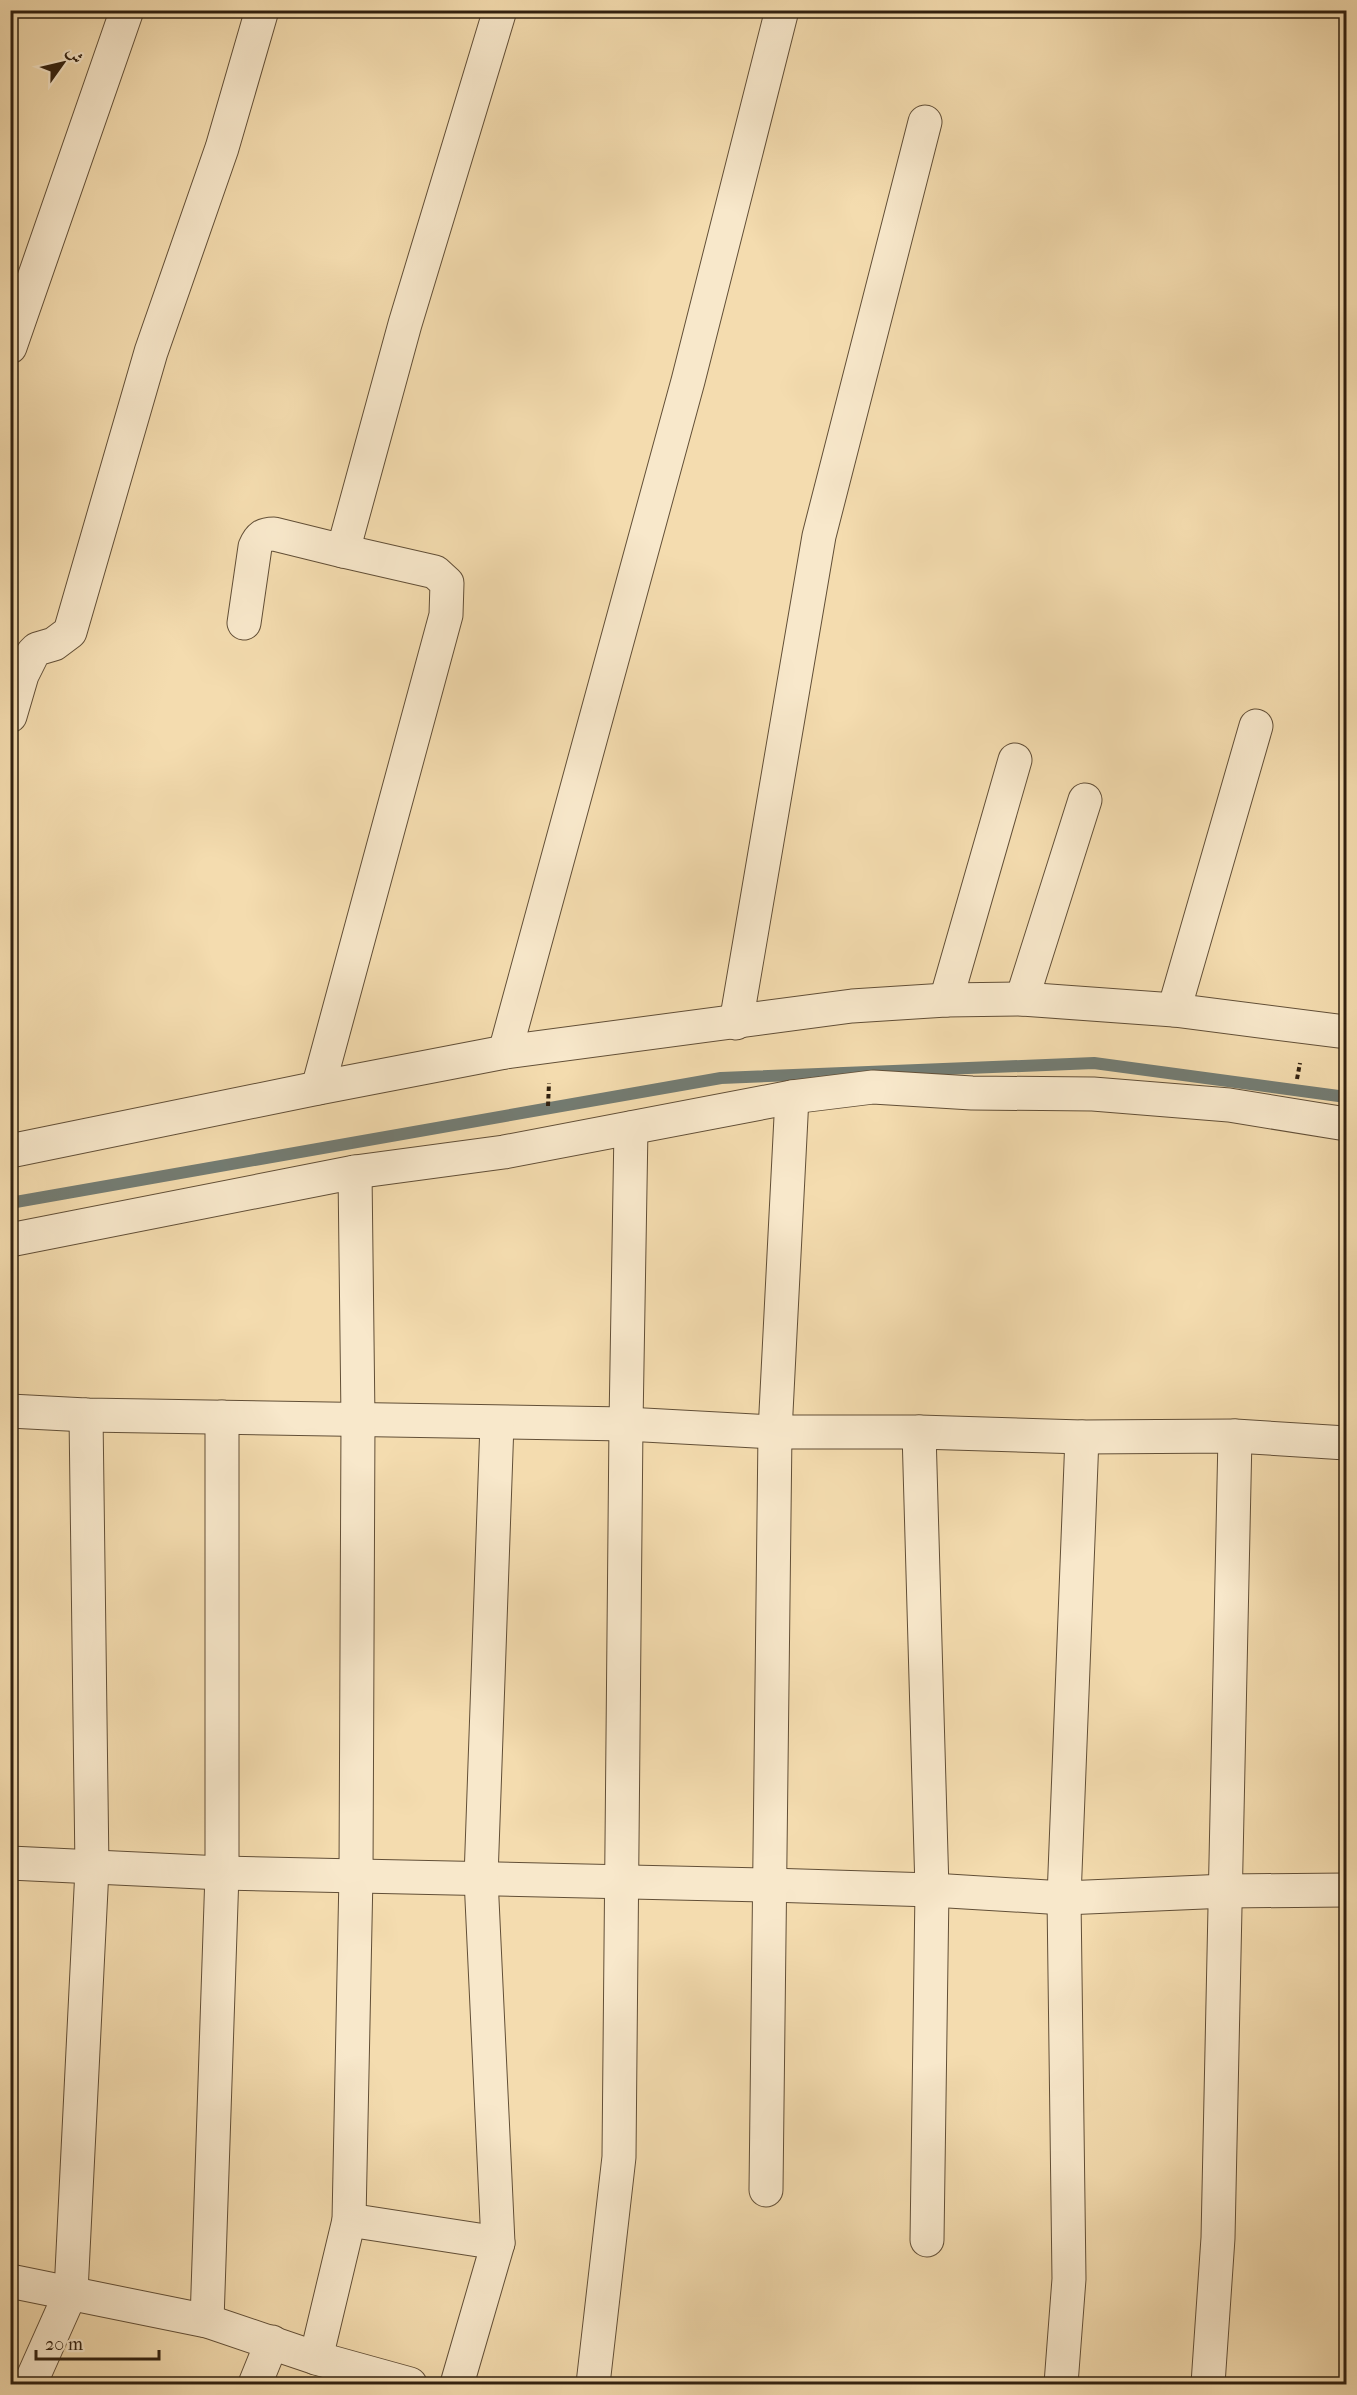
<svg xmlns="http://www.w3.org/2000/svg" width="1357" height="2395" font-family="'IM FELL French Canon',Amiri,serif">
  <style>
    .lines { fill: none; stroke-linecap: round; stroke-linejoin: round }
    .stream { stroke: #737c73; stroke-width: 12 }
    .minor-casing { stroke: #624f37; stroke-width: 35 }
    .path { stroke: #31200f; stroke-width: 4; stroke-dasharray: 4.5 3; stroke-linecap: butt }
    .minor { stroke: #f8e8cb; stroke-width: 33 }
  </style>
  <rect width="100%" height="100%" fill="#f4dcaf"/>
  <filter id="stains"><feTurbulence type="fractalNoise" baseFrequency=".00333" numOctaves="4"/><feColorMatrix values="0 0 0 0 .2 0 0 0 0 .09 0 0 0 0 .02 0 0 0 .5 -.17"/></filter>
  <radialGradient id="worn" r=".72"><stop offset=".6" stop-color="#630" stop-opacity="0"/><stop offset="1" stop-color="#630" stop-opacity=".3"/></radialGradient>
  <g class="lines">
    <polyline class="stream" points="10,1203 721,1078 1094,1063 1346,1097"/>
    <g class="minor-casing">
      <g id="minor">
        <polyline points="10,347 127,10"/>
        <path d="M244,623L255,547C259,537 263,534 274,534L343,551L405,324L500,10"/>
        <polyline points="10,716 22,675 33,653 37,649 54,644 70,632 151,352 222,148 262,10"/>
        <polyline points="1022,999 1085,800"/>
        <polyline points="946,1000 1015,760"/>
        <polyline points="1174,1010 1256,726"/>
        <polyline points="736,1023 819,536 925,122"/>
        <polyline points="505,1052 688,381 782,10"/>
        <polyline points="318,1088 446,615 447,583 435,572 343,551"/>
        <polyline points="10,1151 318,1088 505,1052 852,1006 946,1000 1022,999 1174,1010 1346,1032"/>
        <polyline points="10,1240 355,1172 504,1152 792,1097 873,1087 972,1093 1093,1094 1229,1105 1346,1124"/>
        <polyline points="10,1411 86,1415 626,1424 775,1432 919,1432 1082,1437 1235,1436 1346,1443"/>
        <polyline points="919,1432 932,1890 927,2240"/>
        <polyline points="10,1863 222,1873 769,1885 932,1890 1064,1898 1227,1891 1346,1890"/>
        <polyline points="766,2190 775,1432 792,1097"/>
        <polyline points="349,2220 498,2243"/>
        <polyline points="10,2281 207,2321 316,2358 410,2384"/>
        <polyline points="207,2321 222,1873 222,1417"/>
        <polyline points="316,2358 349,2220 356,1875 358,1420 355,1172"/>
        <polyline points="30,2384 71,2292 92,1869 86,1415"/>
        <polyline points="255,2384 272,2342"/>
        <polyline points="457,2384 498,2243 481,1878 497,1423"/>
        <polyline points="593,2384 619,2157 626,1424 631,1128"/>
        <polyline points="1061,2384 1069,2279 1064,1898 1082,1437"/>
        <polyline points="1208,2384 1218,2238 1235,1436"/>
      </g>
    </g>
    <g class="path">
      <polyline points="1297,1079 1300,1063"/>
      <polyline points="548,1106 549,1083"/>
    </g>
    <use href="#minor" class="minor"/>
  </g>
  <rect width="1357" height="2395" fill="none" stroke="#f4dcaf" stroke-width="36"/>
  <rect x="12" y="12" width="1333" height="2371" fill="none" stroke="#31200f" stroke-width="3"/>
  <rect x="18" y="18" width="1321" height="2359" fill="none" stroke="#31200f" stroke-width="1.5"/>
  <g transform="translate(63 63) rotate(56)" stroke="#f8e8cb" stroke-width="4.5" paint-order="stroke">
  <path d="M0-4.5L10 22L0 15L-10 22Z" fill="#31200f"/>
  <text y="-9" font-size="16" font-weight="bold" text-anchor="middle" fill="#31200f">ش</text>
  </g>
  <path d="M36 2350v9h123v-9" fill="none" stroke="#31200f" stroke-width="3"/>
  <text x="45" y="2350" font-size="18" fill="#31200f" stroke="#f8e8cb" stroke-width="4.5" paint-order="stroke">20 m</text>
  <rect width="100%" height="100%" filter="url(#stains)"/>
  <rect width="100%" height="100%" fill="url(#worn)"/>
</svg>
